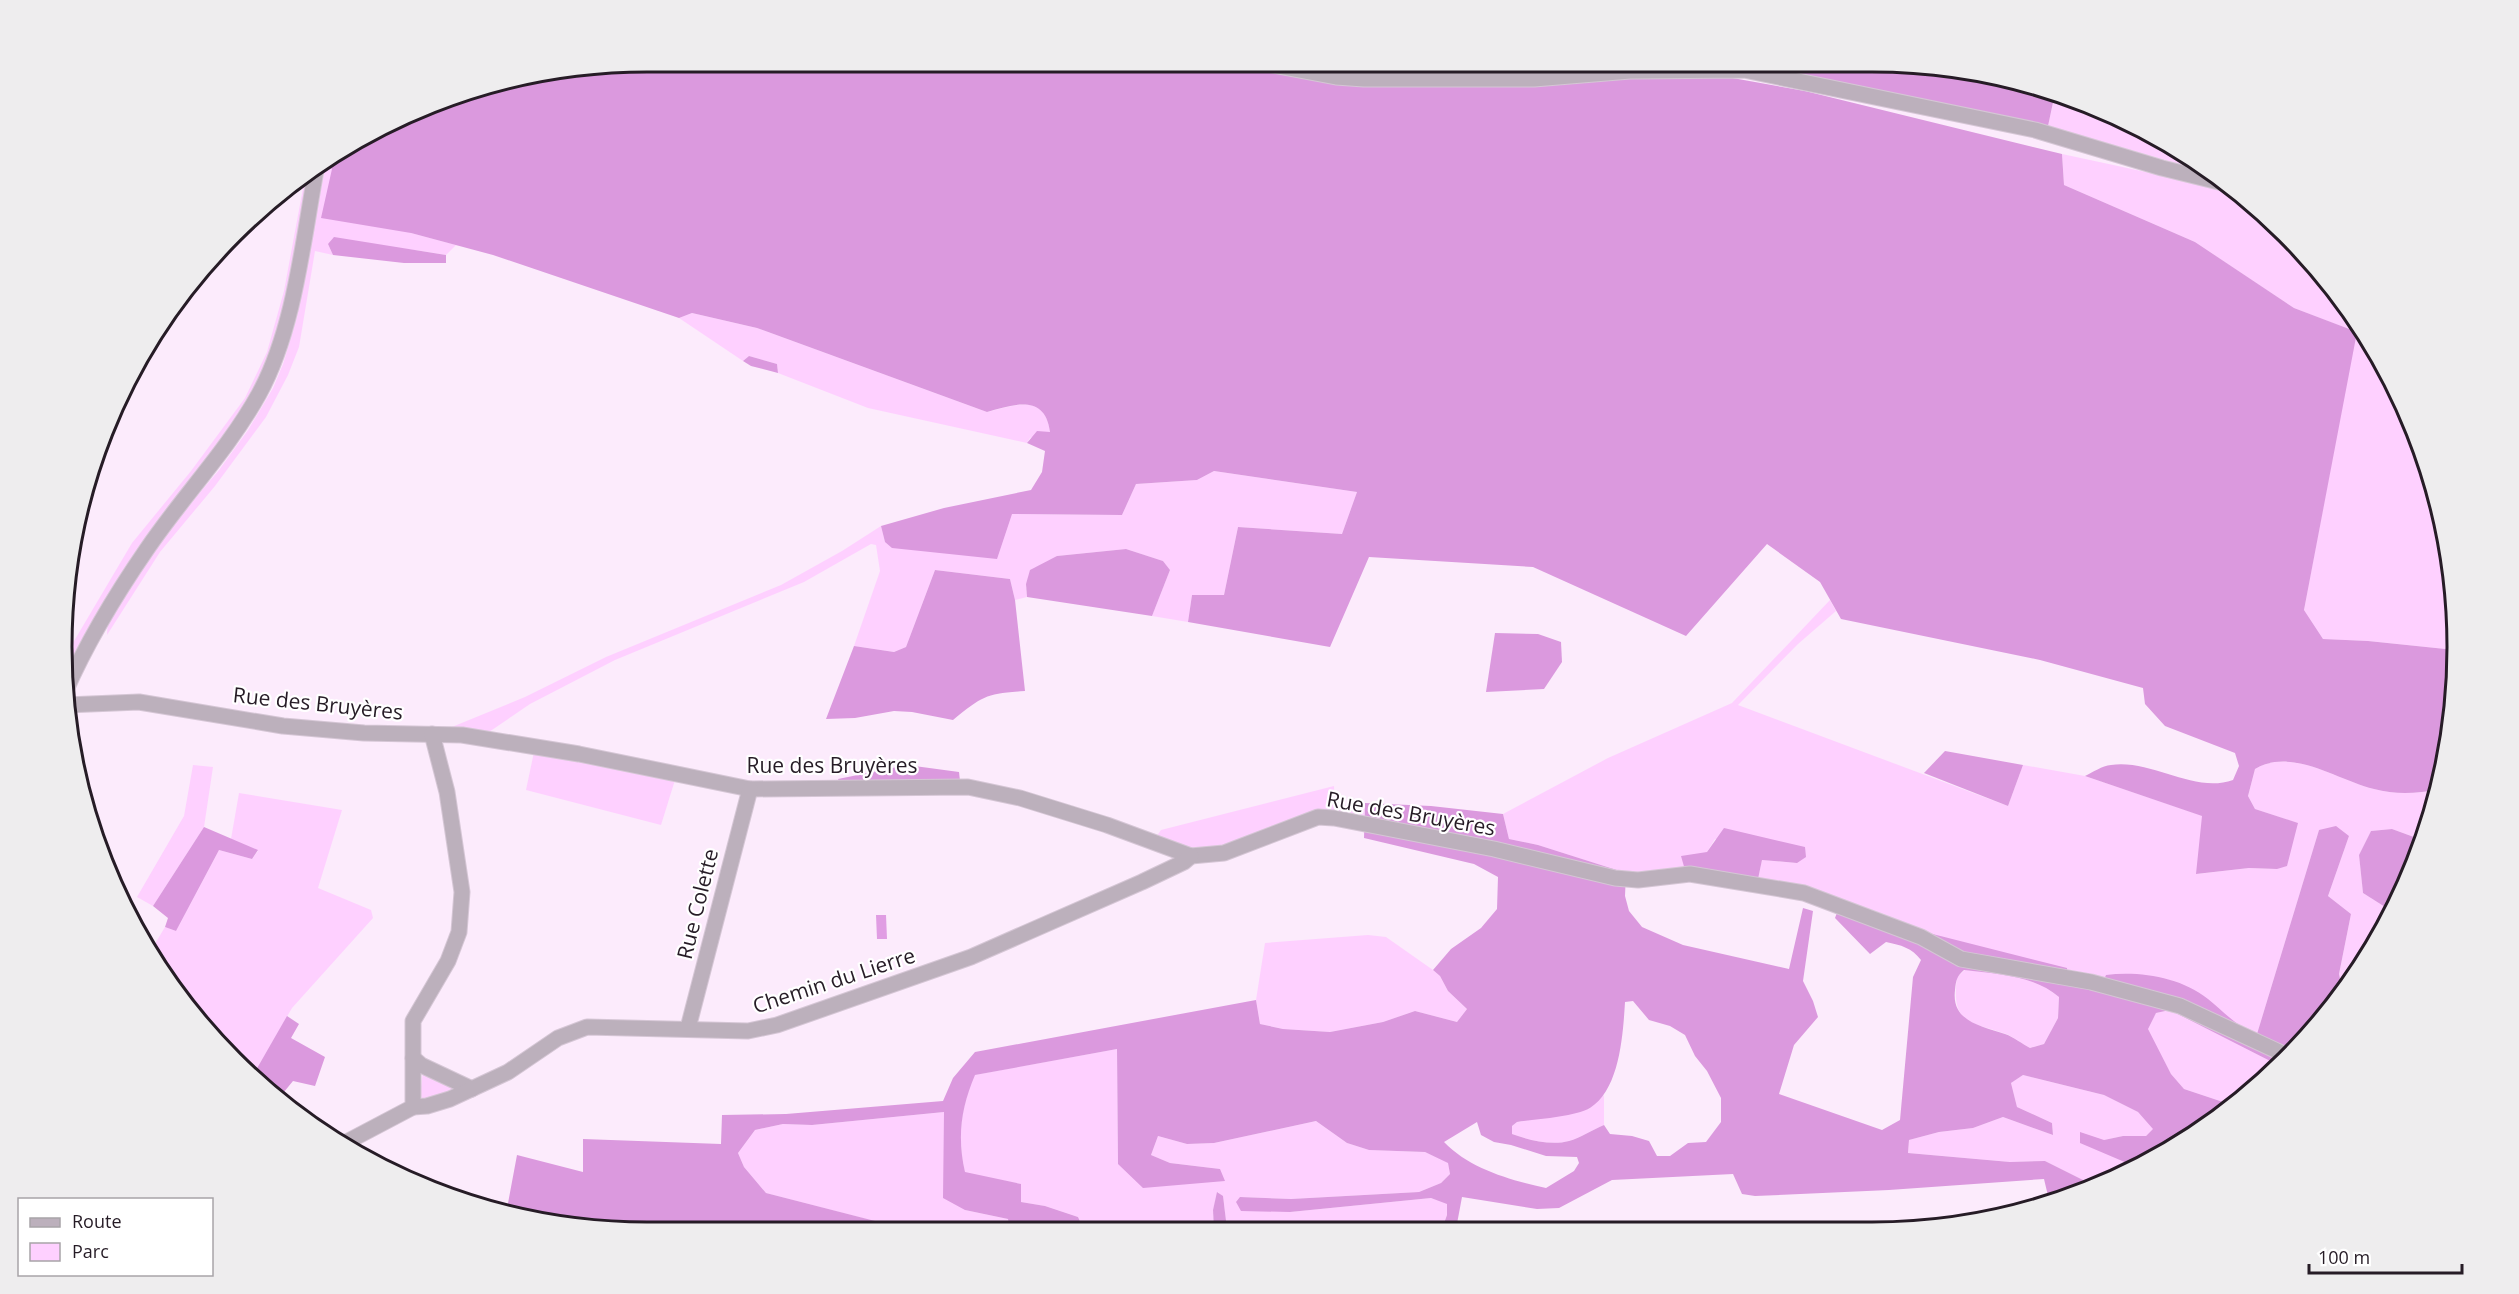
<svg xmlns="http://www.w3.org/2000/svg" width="2519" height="1294" font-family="'Open Sans',sans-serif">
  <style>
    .green { fill: #fed0ff }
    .forest { fill: #db99de; fill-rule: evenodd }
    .water { fill: #e09de3 }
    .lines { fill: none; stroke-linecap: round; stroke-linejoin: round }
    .minor-casing { stroke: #d5c6d5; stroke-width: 17 }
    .minor { stroke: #bcb0bc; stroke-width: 15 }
    .labels { text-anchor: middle; stroke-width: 4.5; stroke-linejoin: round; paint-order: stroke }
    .street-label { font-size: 21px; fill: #261c26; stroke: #fff }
    .rim { fill: none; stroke: #261c26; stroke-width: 3 }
  </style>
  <rect width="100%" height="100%" fill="#fcebfc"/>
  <g class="green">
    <polygon points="1279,62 1438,62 1436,73 1345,73"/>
    <polygon points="2055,93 2131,122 2217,175 2048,126"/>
    <polygon points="2062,154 2239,192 2312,261 2379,354 2426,458 2452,570 2455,650 2368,641 2323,639 2304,610 2356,332 2294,308 2195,242 2064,185"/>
    <path d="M326,163L411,233L456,245L446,255C406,248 369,244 328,244L333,255L315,251L299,347L288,375L266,417L215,486L160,552L107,635L108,618L162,537L219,470L248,430L273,388L283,364L297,317Z"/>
    <polygon points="312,168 286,313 254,398 65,677 64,658 132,543 191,471 245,398 267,352 284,291 306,172"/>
    <path d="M692,313L757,328L987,412C1014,405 1045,393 1050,432L1030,438L1027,443L868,408L778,373L777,364L749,356L743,361L679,318Z"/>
    <polygon points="1214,471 1357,492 1342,534 1238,527 1224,595 1192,595 1188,622 1152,616 1170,570 1163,561 1126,549 1057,556 1026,584 1027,597 1015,600 1010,579 935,570 906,647 894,652 854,646 880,571 876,545 871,544 804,582 615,660 530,704 486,734 447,729 525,697 606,657 781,585 842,551 881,526 885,542 1012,514 1122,515 1136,484 1197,480"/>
    <path d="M1830,600L1836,611L1798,644L1738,705L2008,806L2023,765L2085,776L2203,816L2197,874L2249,868L2277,869L2297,823L2255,809L2248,796L2255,769C2292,747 2337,780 2374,789C2396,795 2417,793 2439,790L2422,840L2392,829L2371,831L2359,855L2363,893L2393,912L2342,988L2339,974L2351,914L2328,896L2349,836L2319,830L2257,1034L2100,990L1932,936L1884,914L1818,891L1758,879L1762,860L1797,863L1715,839L1707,852L1685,870L1642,874L1616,870L1538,845L1509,839L1503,814L1608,758L1732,703Z"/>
    <polygon points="534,752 675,780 661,825 526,790"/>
    <polygon points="193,765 213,767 204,827 153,906 137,897 184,816"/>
    <polygon points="1334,786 1335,807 1365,803 1364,815 1331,812 1219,849 1196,850 1156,837 1161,830"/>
    <path d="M239,793L342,810L318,888L371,910L373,918L292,1008L252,1077C209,1042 179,998 150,952L165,927L176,931L219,850L252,859L258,851L231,839Z"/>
    <polygon points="1368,935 1386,937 1433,970 1440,976 1448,991 1467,1009 1457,1022 1415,1011 1383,1022 1330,1032 1283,1029 1260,1024 1256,1000 1265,943"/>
    <path d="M1965,970C1998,974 2033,975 2059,997L2058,1018L2044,1044L2030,1048C2022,1044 2014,1037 2006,1034C1968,1021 1951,1024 1957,977Z"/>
    <polygon points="2170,1010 2278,1065 2235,1106 2184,1089 2171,1074 2147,1029 2156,1013"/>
    <path d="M1117,1049L1118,1164L1220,1169L1170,1163L1151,1155L1158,1136L1187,1144L1214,1143L1316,1121L1347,1143L1369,1150L1425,1152L1448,1162L1450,1174L1441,1183L1419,1192L1291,1199L1240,1197L1290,1212L1431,1198L1447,1203V1215L1442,1229H1227L1223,1197L1218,1192L1213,1210L1214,1230H1084L1078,1217L1045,1206L1021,1202L1020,1184L965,1173C957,1137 961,1108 974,1075Z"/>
    <polygon points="423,1071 459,1091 423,1100 420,1094"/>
    <polygon points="2023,1075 2104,1095 2138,1112 2154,1129 2146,1136 2123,1136 2104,1140 2130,1165 2134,1166 2097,1187 2045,1161 2010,1162 1908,1153 1909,1140 1939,1132 1973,1128 2003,1117 2053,1135 2052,1123 2017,1107 2011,1083"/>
    <path d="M1604,1095V1125C1592,1130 1580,1138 1569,1141C1551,1146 1529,1140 1512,1134V1126L1517,1122L1589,1109Z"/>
    <polygon points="944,1112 965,1210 1008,1219 1010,1230 873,1231 874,1221 766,1193 744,1167 738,1153 755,1130 783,1124 812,1125"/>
    <polygon points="1031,1222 1066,1223 1067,1230 1028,1230"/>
  </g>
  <g class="forest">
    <path d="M647,62H1202L1351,83L1727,77L1805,91L2062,154L2064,185L2195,242L2294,308L2357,332L2304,610L2323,639L2368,641L2455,650L2456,685L2439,790C2417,793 2396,795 2374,789C2337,780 2292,747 2255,769L2248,796L2255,809L2298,823L2287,866L2277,869L2249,868L2196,874L2202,816L2085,776C2093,772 2102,766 2111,765C2152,759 2194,794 2233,780L2239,766L2235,753L2165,726L2145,704L2143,688L2040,660L1841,619L1820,582L1767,544L1686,636L1533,567L1369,557L1330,647L1188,622L1192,595H1224L1238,527L1342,534L1357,492L1214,471L1197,480L1136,484L1122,515L1012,514L997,559L892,548L885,542L881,526L944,508L1031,490L1042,472L1045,451L1027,443L1037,431L1050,432C1045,393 1013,405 987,412L757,328L692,313L679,318L493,255L411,233L321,218L332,169L326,163L327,159C384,120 465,85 533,73C570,66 609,65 647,62Z"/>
    <polygon points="1438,62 1632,62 1436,73"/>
    <path d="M1746,63C1850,63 1957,56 2055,93L2048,126Z"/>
    <polygon points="334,237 446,255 446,263 404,263 333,255 328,244"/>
    <polygon points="749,356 777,364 778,373 751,366 743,361"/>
    <polygon points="1126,549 1163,561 1170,570 1152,616 1027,597 1026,584 1030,570 1057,556"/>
    <path d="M935,570L1010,579L1015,600L1025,691C986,694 984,695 953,720L912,712L894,711L855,718L826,719L854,646L894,652L906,647Z"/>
    <polygon points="1495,633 1538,634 1561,642 1562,662 1544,689 1486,692"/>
    <polygon points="1945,751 2023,765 2008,806 1924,773"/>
    <polygon points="907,765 959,772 960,781 841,786 838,779"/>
    <path d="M1365,803L1431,806L1503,814L1509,839L1538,845L1626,873L1625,896L1629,911L1642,927L1683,945L1789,969L1803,908L1813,911L1803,981L1813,1001L1818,1017L1794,1045L1779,1094L1882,1130L1900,1120L1913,977L1921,960C1912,948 1901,945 1886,942L1870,954L1835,918L1838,910L2067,968L2068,980L2100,989L2106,975C2140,971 2180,977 2208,999C2223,1011 2238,1028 2257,1034L2319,830L2336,826L2349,836L2328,896L2351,914L2339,974L2342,988L2312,1033L2278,1065L2170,1010L2156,1013L2148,1029L2171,1074L2184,1089L2235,1106L2228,1112L2134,1166L2080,1143V1132L2104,1140L2123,1136H2146L2153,1129L2138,1112L2104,1095L2023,1075L2011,1083L2017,1107L2052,1123L2053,1135L2003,1117L1973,1128L1939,1132L1909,1140L1908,1153L2010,1162L2045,1161L2097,1187L2049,1200L2044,1179L1889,1190L1755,1196L1742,1194L1733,1174L1612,1180L1559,1208L1537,1209L1462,1197L1456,1229H1442L1447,1215V1204L1431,1198L1290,1212L1241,1211L1236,1202L1240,1197L1291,1199L1419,1192L1441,1183L1450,1174L1448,1163L1425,1152L1369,1150L1347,1143L1316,1121L1214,1143L1187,1144L1158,1136L1151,1155L1170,1163L1220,1169L1225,1181L1143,1188L1118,1164L1117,1049L975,1075C961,1108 957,1137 965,1172L1021,1184V1202L1045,1206L1078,1217L1084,1230H1067L1066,1223L1031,1222L1028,1230H1010L1008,1219L965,1210L943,1198L944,1112L812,1125L783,1124L755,1130L738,1153L744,1167L766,1193L875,1221L873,1231H609L506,1214L517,1155L583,1172V1139L721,1144L722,1115L786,1114L943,1101L953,1078L975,1052L1256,1000L1260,1024L1283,1029L1330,1032L1383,1022L1415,1011L1457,1022L1467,1009L1448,991L1440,976L1433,970L1451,949L1481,928L1497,909L1498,877L1474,864L1364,838ZM1964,970C1997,974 2033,975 2059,997L2058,1018L2044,1044L2030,1048C2022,1044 2014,1037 2005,1034C1982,1026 1951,1022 1955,990C1956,980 1957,976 1964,970ZM1633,1001L1649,1020L1670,1026L1685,1035L1695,1056L1707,1071L1721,1098V1122L1706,1142L1688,1143L1670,1156H1657L1649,1141L1632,1136L1610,1134L1604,1125C1592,1130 1580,1138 1569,1141C1551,1146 1529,1140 1512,1134V1126L1517,1122C1536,1119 1574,1117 1590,1108C1620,1089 1623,1034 1625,1002ZM1477,1122L1481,1135L1494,1142L1511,1145L1546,1156L1577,1157L1579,1163L1574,1171L1546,1188C1510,1180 1470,1169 1444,1142Z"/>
    <polygon points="204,827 258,850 252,859 219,850 176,931 165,927 168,918 153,906"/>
    <polygon points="1724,828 1805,847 1806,857 1797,863 1762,860 1758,879 1685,870 1681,856 1707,852"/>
    <polygon points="2392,829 2422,840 2393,912 2363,893 2359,855 2371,831"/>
    <polygon points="287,1016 299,1024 291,1038 325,1057 315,1086 293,1081 279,1098 252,1077"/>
    <polygon points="1217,1192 1223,1196 1227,1229 1214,1230 1213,1210"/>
  </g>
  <polygon class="water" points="876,915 886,915 887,939 877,939"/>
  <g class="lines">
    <g class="minor-casing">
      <g id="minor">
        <polyline points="1257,62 1336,77 1364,79 1534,79 1630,71 1744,70 2035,130 2162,168 2231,185"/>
        <path d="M65,692C87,642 116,594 147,549C183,496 228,450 259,394C295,328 303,239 317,165"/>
        <polyline points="66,705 139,702 283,726 364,733 462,735 579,754 750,789 968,787 1020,798 1107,825 1191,856 1224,853 1318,817 1334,818 1494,849 1615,878 1638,880 1690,874 1804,893 1921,937 1961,959 2091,982 2180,1006 2288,1056"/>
        <polyline points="688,1028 750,789"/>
        <polyline points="413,1058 421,1065 472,1089"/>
        <polyline points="413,1107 427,1106 450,1099 508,1072 558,1038 587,1027 748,1031 777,1025 971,957 1142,882 1184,862 1191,856"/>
        <polyline points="341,1145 413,1107 413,1021 448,961 459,932 462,892 447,792 432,734"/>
      </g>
    </g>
    <use href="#minor" class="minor"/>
  </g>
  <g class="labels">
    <g class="street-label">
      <text transform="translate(318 704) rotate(6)" y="7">Rue des Bruyères</text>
      <text x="832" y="773">Rue des Bruyères</text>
      <text transform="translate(1411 814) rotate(10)" y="7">Rue des Bruyères</text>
      <text transform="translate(698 904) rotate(-76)" y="7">Rue Colette</text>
      <text transform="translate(834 981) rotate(-18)" y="7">Chemin du Lierre</text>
    </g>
  </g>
  <path d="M0 0H2519V1294H0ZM647 72H1872A575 575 0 0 1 2447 647V647A575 575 0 0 1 1872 1222H647A575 575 0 0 1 72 647V647A575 575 0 0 1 647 72Z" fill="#eeedee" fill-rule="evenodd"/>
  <path class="rim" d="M647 72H1872A575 575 0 0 1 2447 647V647A575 575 0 0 1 1872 1222H647A575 575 0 0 1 72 647V647A575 575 0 0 1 647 72Z"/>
  <rect x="18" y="1198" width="195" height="78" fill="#ffffff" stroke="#a8a4a8" stroke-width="1.5"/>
  <rect x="30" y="1218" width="30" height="9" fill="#bcb0bc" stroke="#a8a4a8" stroke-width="1.5"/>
  <text x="72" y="1228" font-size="18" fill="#261c26">Route</text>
  <rect x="30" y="1243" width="30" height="18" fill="#fed0ff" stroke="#a8a4a8" stroke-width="1.5"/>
  <text x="72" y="1258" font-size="18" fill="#261c26">Parc</text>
  <path d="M2309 1264v9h153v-9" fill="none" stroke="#261c26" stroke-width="3"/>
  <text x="2318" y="1264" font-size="18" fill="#261c26" stroke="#ffffff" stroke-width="4.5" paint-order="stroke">100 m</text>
</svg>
